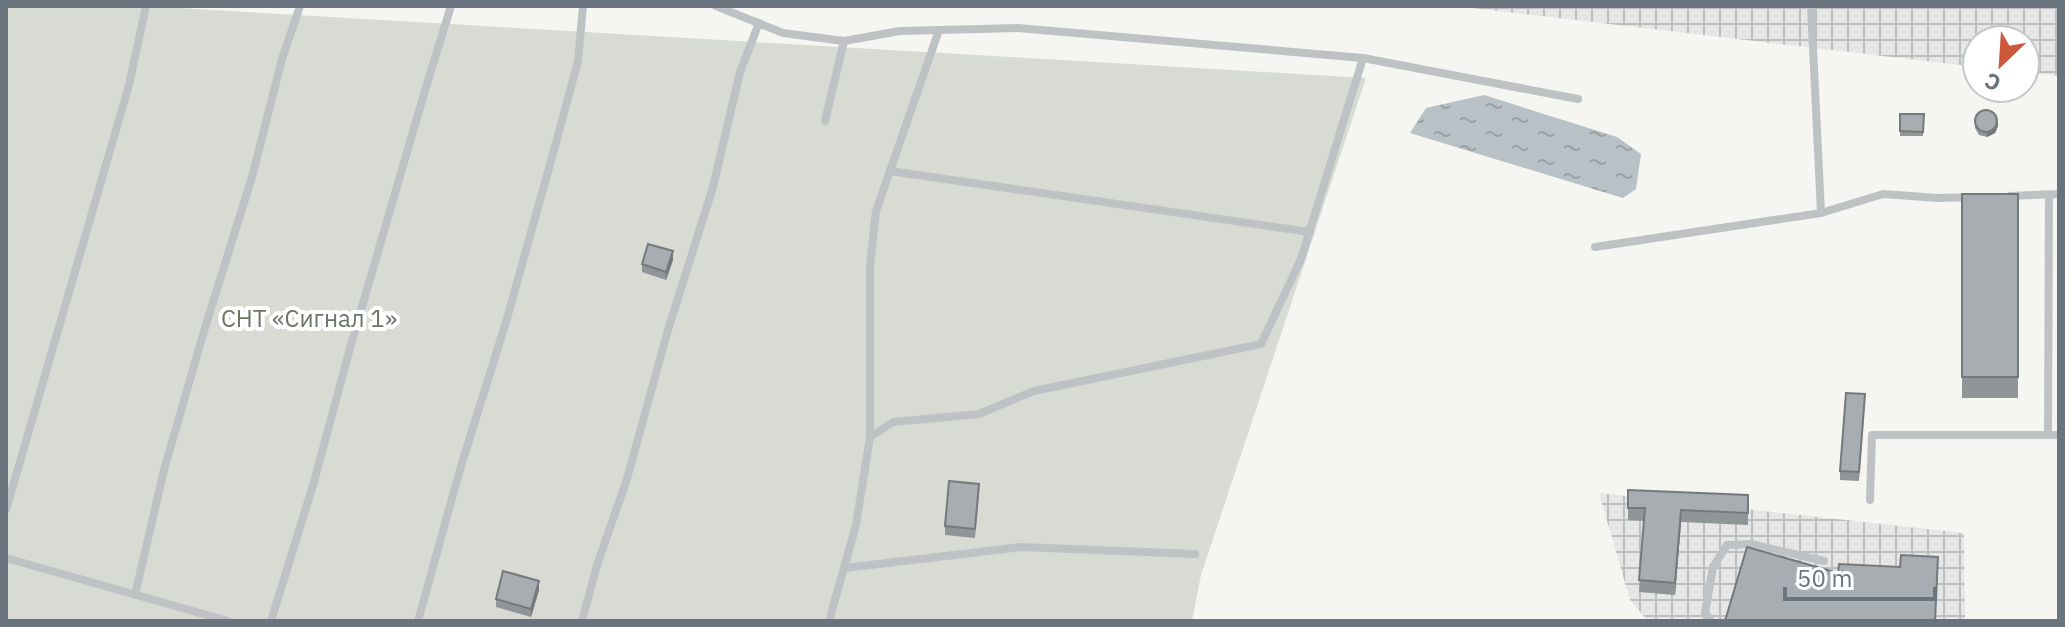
<svg xmlns="http://www.w3.org/2000/svg" width="2065" height="627" font-family="'IBM Plex Sans',sans-serif">
  <style>
    .industrial { fill: url(#industrial-grid) }
    .garden { fill: #d7dbd3 }
    .water { fill: url(#water-ripples) }
    .lines { fill: none; stroke-linecap: round; stroke-linejoin: round }
    .service { stroke: #bfc2c5; stroke-width: 8 }
    .wall { fill: #909598 }
    .shaded-wall { fill: #75797c }
    .building { fill: #a7adb1; stroke: #75797c; stroke-width: 2 }
    .labels { text-anchor: middle; stroke-width: 8; stroke-linejoin: round; paint-order: stroke }
    .park-label { font-size: 24px; fill: #6a7766; stroke: #fff }
  </style>
  <defs>
    <pattern id="industrial-grid" width="8" height="8" patternUnits="userSpaceOnUse" patternTransform="scale(2)"><rect width="8" height="8" fill="#e5e6e5"/><path d="M0 4h8M4 0v8" fill="none" stroke="#bdbfbf"/></pattern>
    <pattern id="water-ripples" width="26" height="14" patternUnits="userSpaceOnUse" patternTransform="scale(2)"><rect width="26" height="14" fill="#b8c1c5"/><path d="M2 4q2-2 4 0t4 0M15 11q2-2 4 0t4 0" fill="none" stroke="#99a1a5"/></pattern>
  </defs>
  <rect width="100%" height="100%" fill="#f5f5f2"/>
  <g class="industrial">
    <polygon points="1455,6 2059,6 2059,76 2025,72 2025,40 1977,40 1977,67"/>
    <polygon points="1599,493 1964,533 1965,621 1648,621 1630,600"/>
  </g>
  <polygon class="garden" points="6,6 145,6 1366,78 1201,575 1192,621 6,621"/>
  <polygon class="water" points="1484,95 1617,137 1641,154 1636,189 1623,198 1410,133 1426,108"/>
  <g class="lines">
    <g class="service">
      <polyline points="716,6 783,33 844,41 900,31 1018,28 1363,58 1578,99"/>
      <polyline points="1811,6 1821,213"/>
      <polyline points="825,121 844,41"/>
      <polyline points="890,171 1310,232"/>
      <polyline points="2010,196 2059,194"/>
      <polyline points="1595,247 1821,213 1883,194 1938,198 1973,197"/>
      <polyline points="2048,435 2049,196"/>
      <polyline points="870,437 893,422 979,414 1034,391 1261,344 1301,259 1363,58"/>
      <polyline points="1870,500 1872,435 2059,435"/>
      <polyline points="6,510 129,85 146,6"/>
      <polyline points="6,558 228,621"/>
      <polyline points="845,568 1021,547 1195,554"/>
      <polyline points="135,595 164,470 204,331 252,177 282,59 300,6"/>
      <polyline points="271,621 314,482 350,348 426,87 451,6"/>
      <polyline points="418,621 461,466 506,322 554,150 578,61 583,6"/>
      <polyline points="582,621 597,565 626,482 668,330 713,187 740,72 759,23"/>
      <polyline points="829,621 856,525 870,437 870,265 876,211 939,30"/>
      <polyline points="1711,621 1705,613 1713,567 1727,545 1751,544 1824,561"/>
    </g>
  </g>
  <g class="wall">
    <polygon points="1900,114 1924,114 1923,136 1900,136"/>
    <polygon points="1975,119 1998,126 1995,133 1987,137 1979,135 1975,128"/>
    <rect x="1962" y="194" width="56" height="204"/>
    <polygon points="673,260 666,280 642,272 642,264"/>
    <polygon points="1865,403 1859,481 1840,480 1840,471"/>
    <polygon points="1628,490 1748,495 1748,525 1681,522 1675,595 1639,592 1644,521 1628,520"/>
    <polygon points="979,493 975,538 945,535 945,526"/>
    <polygon points="539,590 531,617 496,607 496,599"/>
  </g>
  <g class="shaded-wall">
    <polygon points="1998,121 1998,126 1995,133 1987,137 1987,133"/>
    <polygon points="673,251 673,260 666,280 666,272"/>
    <polygon points="1681,510 1681,522 1675,595 1675,583"/>
    <polygon points="539,581 539,590 531,617 531,609"/>
  </g>
  <g class="building">
    <circle cx="1986" cy="121" r="11"/>
    <polygon points="1900,114 1924,114 1923,132 1900,131"/>
    <rect x="1962" y="194" width="56" height="183"/>
    <polygon points="648,244 673,251 666,272 642,264"/>
    <polygon points="1846,393 1865,394 1859,472 1840,471"/>
    <polygon points="949,481 979,484 975,529 945,526"/>
    <polygon points="1628,490 1748,495 1748,513 1681,510 1675,583 1639,580 1645,508 1628,508"/>
    <polygon points="1747,547 1838,573 1839,564 1900,567 1901,555 1938,557 1935,621 1725,621"/>
    <polygon points="503,571 539,581 531,609 496,599"/>
  </g>
  <g class="labels">
    <g class="park-label">
      <text x="309" y="327">СНТ «Сигнал 1»</text>
    </g>
  </g>
  <rect width="2065" height="627" fill="none" stroke="#68757f" stroke-width="16"/>
  <g transform="translate(2001 64) rotate(205)"><circle r="38" fill="#ffffff" stroke="#c3c8cc" stroke-width="2"/>
  <path d="M0-6L14 30L0 20L-14 30Z" fill="#cc573a"/>
  <text y="-12" font-size="22" font-weight="bold" text-anchor="middle" fill="#68757f">С</text>
  </g>
  <path d="M1785 587v12h150v-12" fill="none" stroke="#68757f" stroke-width="4"/>
  <text x="1797" y="587" font-size="24" fill="#68757f" stroke="#ffffff" stroke-width="6" paint-order="stroke">50 m</text>
</svg>
